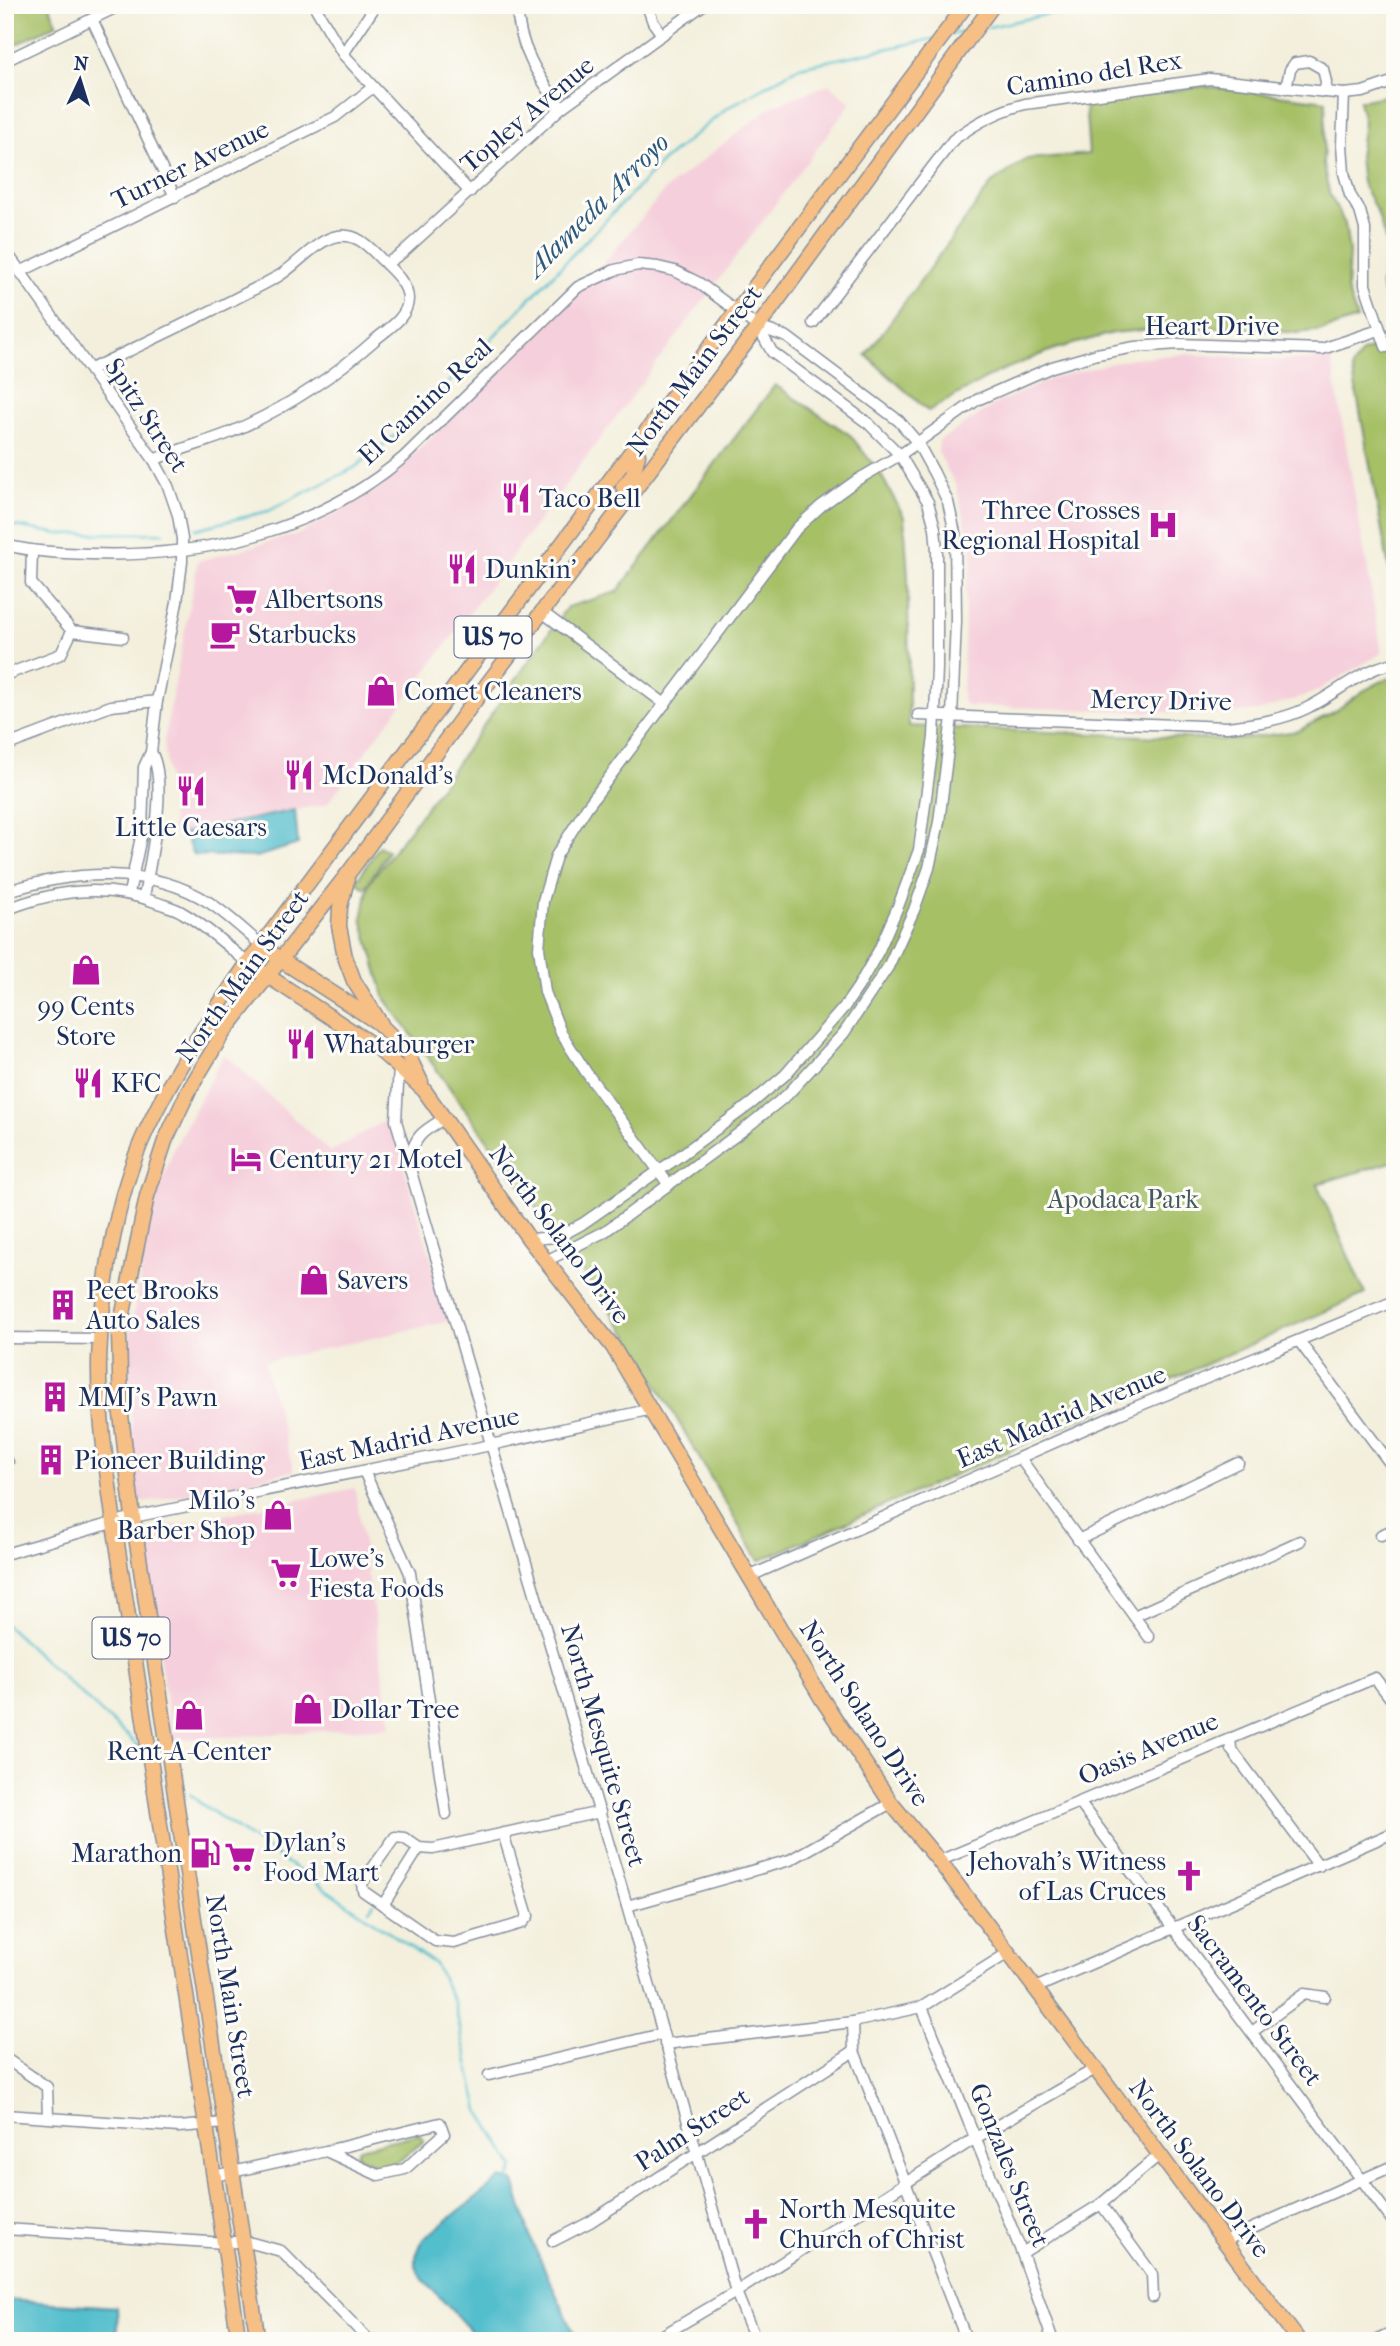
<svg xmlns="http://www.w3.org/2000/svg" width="1400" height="2346" font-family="'IM FELL French Canon',serif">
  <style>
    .built { fill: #f5cfdb }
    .green { fill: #a6c066; stroke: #607862; stroke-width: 2 }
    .water { fill: #52becc; stroke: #367695; stroke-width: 2 }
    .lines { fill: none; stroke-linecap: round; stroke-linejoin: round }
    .stream { stroke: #52becc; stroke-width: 2.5 }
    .minor-casing { stroke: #878f9d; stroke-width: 13 }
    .major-casing { stroke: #878f9d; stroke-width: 17 }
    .minor { stroke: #fff; stroke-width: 10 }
    .major { stroke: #f5bf86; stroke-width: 14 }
    .labels { text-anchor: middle; stroke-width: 6; stroke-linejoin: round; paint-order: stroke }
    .shield { fill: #fdfcf7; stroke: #5f6c8c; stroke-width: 2 }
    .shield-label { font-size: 24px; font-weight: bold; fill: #1b2f5e }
    .street-label { font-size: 26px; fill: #1b2f5e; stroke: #fdfcf7 }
    .poi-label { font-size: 26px; fill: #1b2f5e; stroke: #fdfcf7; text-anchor: start }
    .park-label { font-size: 26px; fill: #455a60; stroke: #fdfcf7 }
    .water-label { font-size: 28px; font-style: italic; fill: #2c5a7f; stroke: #fdfcf7 }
  </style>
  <rect width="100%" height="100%" fill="#fdfcf7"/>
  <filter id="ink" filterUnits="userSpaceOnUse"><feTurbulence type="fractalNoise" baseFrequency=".0143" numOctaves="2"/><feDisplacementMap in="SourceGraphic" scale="14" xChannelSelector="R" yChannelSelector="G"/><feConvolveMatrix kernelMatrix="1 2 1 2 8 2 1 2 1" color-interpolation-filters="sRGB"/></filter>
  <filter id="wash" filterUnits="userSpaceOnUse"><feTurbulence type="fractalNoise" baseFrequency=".00686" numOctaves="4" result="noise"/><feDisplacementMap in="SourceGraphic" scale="28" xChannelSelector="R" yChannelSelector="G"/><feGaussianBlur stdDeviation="1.57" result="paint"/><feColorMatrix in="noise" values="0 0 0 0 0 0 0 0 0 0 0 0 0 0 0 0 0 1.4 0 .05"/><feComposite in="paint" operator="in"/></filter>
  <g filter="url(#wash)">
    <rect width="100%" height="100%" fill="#f3efdc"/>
    <g class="built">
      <polygon points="829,84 851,103 327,804 173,834 164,741 198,561 299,534 380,488 573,299 667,188 772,106"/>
      <polygon points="1188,354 1280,360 1309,360 1331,357 1382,653 1313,693 1259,711 1224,714 967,706 962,700 966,590 972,561 971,545 956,486 938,452 939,441 997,403 1056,377 1132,358"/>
      <polygon points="224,1054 330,1152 389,1118 450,1321 264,1362 294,1471 144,1503 137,1496 129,1382 129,1342 152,1210 174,1148"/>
      <polygon points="355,1488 391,1727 172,1740 141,1532"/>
    </g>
    <g class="green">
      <polygon points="5,5 49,5 57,24 5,50"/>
      <polygon points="1204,86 1326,101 1323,164 1329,193 1345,224 1349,252 1347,289 1357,319 1324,330 1297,333 1240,328 1171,327 1113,333 1055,349 998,372 928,411 866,355 992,183 1027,159 1089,154 1085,103"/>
      <polygon points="1395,94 1395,327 1381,286 1387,246 1378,214 1362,183 1359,157 1364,122 1359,101"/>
      <polygon points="1395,341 1395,601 1352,368 1362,352"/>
      <polygon points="775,385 850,435 880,473 904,517 908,577 909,726 1233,740 1298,731 1337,710 1363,691 1386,679 1395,678 1395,1161 1317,1184 1365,1294 759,1561 630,1338 385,998 362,919 369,883 421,814 567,607 617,592"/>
      <polygon points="379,846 388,851 365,888 356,882"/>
      <polygon points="419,2134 424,2141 396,2163 379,2167 356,2155 359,2148"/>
    </g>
    <g class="water">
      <polygon points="295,810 298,844 256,857 193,855 184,833"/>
      <polygon points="501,2178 514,2181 531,2240 578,2341 480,2341 420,2276 416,2266 416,2256 423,2239"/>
      <polygon points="5,2300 117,2307 118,2330 114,2341 32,2341 5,2336"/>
    </g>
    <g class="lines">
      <g class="stream">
        <polyline points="984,28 1063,11 1079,5"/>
        <polyline points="950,35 967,31"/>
        <polyline points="5,524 59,534 164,533"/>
        <polyline points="196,529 268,511 354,468 408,425 663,161 727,108 799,67 933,39"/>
        <polyline points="5,1624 139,1747"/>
        <polyline points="190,1794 200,1803 435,1964 454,2003 479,2110 514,2167 508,2183"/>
        <polyline points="369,1910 374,1903"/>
      </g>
    </g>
  </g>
  <g filter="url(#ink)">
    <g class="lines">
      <g class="minor-casing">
        <g id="minor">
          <polyline points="314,5 343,54 470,192"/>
          <path d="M517,5C518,46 538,76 561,108"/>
          <polyline points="647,5 653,22 662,35"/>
          <polyline points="92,19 175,197"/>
          <polyline points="343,54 376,5"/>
          <polyline points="5,61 121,5"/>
          <polyline points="1286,88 1290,70 1295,63 1309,61 1323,69 1326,82 1325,92"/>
          <polyline points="1344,94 1342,145 1344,173 1350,195 1360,211 1365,229 1365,285 1386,347"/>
          <polyline points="5,250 154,460 168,486 178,515 182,539 182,562 177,602 157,701 151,752 144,767 142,832 129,893"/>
          <polyline points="386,264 402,253 561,108 703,5"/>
          <polyline points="20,272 335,117 373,87"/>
          <path d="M813,323L953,140C975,123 997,111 1025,104L1210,79L1344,94L1363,92L1395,81"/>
          <path d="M91,369C153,339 216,310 277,277C297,266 315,240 338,236C358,233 370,248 383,261C393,271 408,284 408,299C408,317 388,329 376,339C332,378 283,410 229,433C204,443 178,449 154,460"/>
          <path d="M5,545C34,552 61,553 90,554C203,558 316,532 404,457L578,287L615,270L638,265L658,267L675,271L699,283L758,327L787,337L899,421L917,442L934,473L948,502L955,533L956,621L952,717L939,822L929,868L914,910L888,967L844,1033L787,1095L742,1131L604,1232L546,1261"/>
          <polyline points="542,612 665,704"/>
          <polyline points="72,631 123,637"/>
          <polyline points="5,675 61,654 72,631 31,583 32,551"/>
          <path d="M918,715L1227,727C1253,724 1283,720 1307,708C1335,694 1360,671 1390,664"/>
          <polyline points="5,746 111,706 157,701"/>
          <path d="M5,892C70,871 150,864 210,903C228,915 245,931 261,945"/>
          <path d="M144,897C150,861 169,783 151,752"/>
          <path d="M5,910C56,890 105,883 158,903C166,906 176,908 183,913C206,926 227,946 248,963"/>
          <polyline points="399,1066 396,1121 627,1906 736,2292 756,2341"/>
          <path d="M409,1160C416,1134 422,1132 445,1118"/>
          <polyline points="669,1185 586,1072 561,1033 545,992 539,948 543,901 556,856 587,807 797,528 821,506 857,480 900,455 977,400 1052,367 1097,354 1135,347 1179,344 1322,349 1379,330"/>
          <polyline points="529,1239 558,1237 582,1224 670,1163 752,1103 785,1075 845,1006 858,987 879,950 899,904 919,850 934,737 937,668 937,551 935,528 928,502 900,455 869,424 772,352 758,327"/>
          <polyline points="5,1338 101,1339"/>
          <polyline points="1299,1341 1395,1470"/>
          <polyline points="1020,1458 1149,1637"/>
          <polyline points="5,1462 8,1462"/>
          <polyline points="364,1471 410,1573 446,1814"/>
          <polyline points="1381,1535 1395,1529"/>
          <polyline points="1078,1540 1238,1463"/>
          <polyline points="5,1554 133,1517 491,1445 652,1409"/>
          <polyline points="748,1577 1121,1413 1395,1301"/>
          <polyline points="1134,1616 1300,1541"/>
          <polyline points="1230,1738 1231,1749 1319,1866"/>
          <polyline points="1079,1802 1395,2224"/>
          <polyline points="503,1833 528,1916 522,1923 454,1943 435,1941 363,1891 362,1883 395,1837 404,1838 419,1848 433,1849 600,1812"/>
          <polyline points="939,1861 1375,1678 1395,1704"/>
          <polyline points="383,1905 419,1848"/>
          <polyline points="627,1906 790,1860 891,1803"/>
          <polyline points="1035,1988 1395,1832"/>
          <polyline points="922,2007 1022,2253 1053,2341"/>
          <polyline points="853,2022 854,2051 967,2341"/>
          <polyline points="1252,2032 1304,1994 1325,1997"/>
          <polyline points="665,2044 853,2022 922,2007 1008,1953"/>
          <polyline points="5,2058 47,2087 48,2117"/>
          <polyline points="489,2075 662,2034"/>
          <polyline points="5,2115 179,2127 225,2123"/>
          <polyline points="214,2176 326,2151 378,2175 405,2169 444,2134 440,2123 326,2151"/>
          <polyline points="1101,2204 1152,2274 1153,2297"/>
          <polyline points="5,2229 225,2243 244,2241 281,2251 370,2341"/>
          <polyline points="553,2241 590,2222 854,2051"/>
          <polyline points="1224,2241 1395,2165"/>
          <polyline points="1022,2253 1101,2204 1159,2155"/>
          <polyline points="653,2341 736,2292 974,2139 1095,2069"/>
          <polyline points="1375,2341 1395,2332"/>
        </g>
      </g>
      <g class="major-casing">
        <g id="major">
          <polyline points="623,487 633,475 638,455 633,450"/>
          <polyline points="347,880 340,907 339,926 345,957 354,981 381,1024"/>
          <polyline points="261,945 281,960 377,1022 405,1049 421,1082"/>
          <polyline points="248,963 376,1047 424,1090 529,1239 613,1347 822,1699 891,1803 939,1861 1035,1988 1299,2341"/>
          <path d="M239,2341L114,1524C107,1470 98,1414 99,1360C102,1286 115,1198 146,1131C174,1071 210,1017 248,963L966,5"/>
          <polyline points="258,2341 133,1517 121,1415 119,1333 147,1196 165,1141 189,1090 223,1033 350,871 473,703 758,327 993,5"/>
        </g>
      </g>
      <use href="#minor" class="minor"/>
      <use href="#major" class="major"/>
    </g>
  </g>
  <defs>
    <g id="restaurant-bare" transform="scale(2.415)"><path d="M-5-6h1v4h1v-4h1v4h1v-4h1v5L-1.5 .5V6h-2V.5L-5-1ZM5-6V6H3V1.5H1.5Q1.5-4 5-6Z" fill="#b5179e" stroke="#fdfcf7" stroke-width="2.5" paint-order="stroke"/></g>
    <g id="hospital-bare" transform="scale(2.415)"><path d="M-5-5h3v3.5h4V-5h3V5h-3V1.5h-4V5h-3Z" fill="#b5179e" stroke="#fdfcf7" stroke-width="2.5" paint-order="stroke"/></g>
    <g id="supermarket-bare" transform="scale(2.415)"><path d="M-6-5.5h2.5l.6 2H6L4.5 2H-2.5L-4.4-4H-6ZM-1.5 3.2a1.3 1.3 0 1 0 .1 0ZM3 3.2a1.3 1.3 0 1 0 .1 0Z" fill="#b5179e" stroke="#fdfcf7" stroke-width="2.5" paint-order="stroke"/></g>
    <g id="cafe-bare" transform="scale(2.415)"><path d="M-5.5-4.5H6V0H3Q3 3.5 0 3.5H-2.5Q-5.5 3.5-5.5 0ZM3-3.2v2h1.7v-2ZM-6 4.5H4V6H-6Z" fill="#b5179e" stroke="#fdfcf7" stroke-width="2.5" paint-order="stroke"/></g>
    <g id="shop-bare" transform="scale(2.415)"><path d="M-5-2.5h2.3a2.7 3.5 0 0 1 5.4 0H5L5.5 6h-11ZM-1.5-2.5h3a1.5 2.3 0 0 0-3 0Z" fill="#b5179e" stroke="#fdfcf7" stroke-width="2.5" paint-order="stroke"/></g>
    <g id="hotel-bare" transform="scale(2.415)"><path d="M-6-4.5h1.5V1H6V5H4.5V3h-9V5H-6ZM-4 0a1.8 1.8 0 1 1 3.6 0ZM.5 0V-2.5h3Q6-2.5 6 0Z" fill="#b5179e" stroke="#fdfcf7" stroke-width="2.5" paint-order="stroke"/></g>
    <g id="building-bare" transform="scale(2.415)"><path d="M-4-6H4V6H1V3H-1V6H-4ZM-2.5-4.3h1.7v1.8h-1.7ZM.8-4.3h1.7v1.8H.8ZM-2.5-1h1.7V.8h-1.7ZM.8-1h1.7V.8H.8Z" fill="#b5179e" stroke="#fdfcf7" stroke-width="2.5" paint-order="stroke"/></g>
    <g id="fuel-bare" transform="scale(2.415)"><path d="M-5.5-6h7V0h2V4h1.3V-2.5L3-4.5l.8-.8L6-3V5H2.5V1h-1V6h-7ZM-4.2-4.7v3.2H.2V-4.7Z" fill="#b5179e" stroke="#fdfcf7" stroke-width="2.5" paint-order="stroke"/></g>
    <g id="church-bare" transform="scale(2.415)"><path d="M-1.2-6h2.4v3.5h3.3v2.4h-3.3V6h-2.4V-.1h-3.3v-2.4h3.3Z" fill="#b5179e" stroke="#fdfcf7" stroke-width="2.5" paint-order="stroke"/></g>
  </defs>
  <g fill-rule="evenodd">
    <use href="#restaurant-bare" x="516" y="498"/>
    <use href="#hospital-bare" x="1163" y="525"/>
    <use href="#restaurant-bare" x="462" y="569"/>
    <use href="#supermarket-bare" x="242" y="599"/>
    <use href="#cafe-bare" x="225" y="634"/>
    <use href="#shop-bare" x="381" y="691"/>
    <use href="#restaurant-bare" x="299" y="775"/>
    <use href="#restaurant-bare" x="191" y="791"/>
    <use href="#shop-bare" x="86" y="970"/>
    <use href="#restaurant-bare" x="301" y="1044"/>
    <use href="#restaurant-bare" x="88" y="1083"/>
    <use href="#hotel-bare" x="246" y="1159"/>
    <use href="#shop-bare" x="314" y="1280"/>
    <use href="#building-bare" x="63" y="1305"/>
    <use href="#building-bare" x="55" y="1397"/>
    <use href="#building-bare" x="51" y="1460"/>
    <use href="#shop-bare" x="278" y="1515"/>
    <use href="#supermarket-bare" x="286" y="1573"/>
    <use href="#shop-bare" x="308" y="1709"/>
    <use href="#shop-bare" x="189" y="1715"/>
    <use href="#fuel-bare" x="205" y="1853"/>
    <use href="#supermarket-bare" x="240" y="1857"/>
    <use href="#church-bare" x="1189" y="1876"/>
    <use href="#church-bare" x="756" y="2224"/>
  </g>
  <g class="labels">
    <g class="shield">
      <rect x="454.5" y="616.5" width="77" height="41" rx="5"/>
      <rect x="92.5" y="1617.5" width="77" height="41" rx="5"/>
    </g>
    <g class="shield-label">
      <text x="493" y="645">US 70</text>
      <text x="131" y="1646">US 70</text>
    </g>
    <g class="street-label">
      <text transform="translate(1094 73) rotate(-9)" y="9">Camino del Rex</text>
      <text transform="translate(527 114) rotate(-40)" y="9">Topley Avenue</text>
      <text transform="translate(190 164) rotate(-26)" y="9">Turner Avenue</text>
      <text x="1212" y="335">Heart Drive</text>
      <text transform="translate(694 370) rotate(-53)" y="9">North Main Street</text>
      <text transform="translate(425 401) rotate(-43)" y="9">El Camino Real</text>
      <text transform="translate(147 415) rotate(57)" y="9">Spitz Street</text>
      <text transform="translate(1161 700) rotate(1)" y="9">Mercy Drive</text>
      <text transform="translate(242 976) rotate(-54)" y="9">North Main Street</text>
      <text transform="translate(560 1234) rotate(53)" y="9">North Solano Drive</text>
      <text transform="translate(1061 1416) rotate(-23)" y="9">East Madrid Avenue</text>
      <text transform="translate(409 1438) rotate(-12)" y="9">East Madrid Avenue</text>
      <text transform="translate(865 1713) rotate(57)" y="9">North Solano Drive</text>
      <text transform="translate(604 1745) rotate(74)" y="9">North Mesquite Street</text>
      <text transform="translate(1148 1748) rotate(-23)" y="9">Oasis Avenue</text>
      <text transform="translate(231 1996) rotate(81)" y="9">North Main Street</text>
      <text transform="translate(1255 2000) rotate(53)" y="9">Sacramento Street</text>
      <text transform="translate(692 2129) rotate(-33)" y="9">Palm Street</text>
      <text transform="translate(1010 2165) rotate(68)" y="9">Gonzales Street</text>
      <text transform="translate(1200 2168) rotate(53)" y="9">North Solano Drive</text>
    </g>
    <g class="poi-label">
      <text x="539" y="507">Taco Bell</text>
      <text x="1140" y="519" text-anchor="end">Three Crosses<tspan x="1140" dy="30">Regional Hospital</tspan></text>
      <text x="485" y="578">Dunkin'</text>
      <text x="265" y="608">Albertsons</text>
      <text x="248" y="643">Starbucks</text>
      <text x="404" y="700">Comet Cleaners</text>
      <text x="322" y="784">McDonald's</text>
      <text x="191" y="836" text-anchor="middle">Little Caesars</text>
      <text x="86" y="1015" text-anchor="middle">99 Cents<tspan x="86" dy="30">Store</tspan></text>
      <text x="324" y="1053">Whataburger</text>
      <text x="111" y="1092">KFC</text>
      <text x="269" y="1168">Century 21 Motel</text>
      <text x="337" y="1289">Savers</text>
      <text x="86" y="1299">Peet Brooks<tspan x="86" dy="30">Auto Sales</tspan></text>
      <text x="78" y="1406">MMJ's Pawn</text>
      <text x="74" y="1469">Pioneer Building</text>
      <text x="255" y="1509" text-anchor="end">Milo's<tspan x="255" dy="30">Barber Shop</tspan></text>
      <text x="309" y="1567">Lowe's<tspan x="309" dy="30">Fiesta Foods</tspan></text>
      <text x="331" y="1718">Dollar Tree</text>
      <text x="189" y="1760" text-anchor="middle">Rent-A-Center</text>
      <text x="263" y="1851">Dylan's<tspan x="263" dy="30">Food Mart</tspan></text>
      <text x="182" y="1862" text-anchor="end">Marathon</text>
      <text x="1166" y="1870" text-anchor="end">Jehovah's Witness<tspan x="1166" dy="30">of Las Cruces</tspan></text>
      <text x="779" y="2218">North Mesquite<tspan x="779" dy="30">Church of Christ</tspan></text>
    </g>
    <g class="park-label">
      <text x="1123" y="1208">Apodaca Park</text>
    </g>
    <g class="water-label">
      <text transform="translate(597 204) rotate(-45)" y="10">Alameda Arroyo</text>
    </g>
  </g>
  <rect width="1400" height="2346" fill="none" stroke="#fdfcf7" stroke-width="28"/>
  <g transform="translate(80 80) rotate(4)" stroke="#fdfcf7" stroke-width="5" paint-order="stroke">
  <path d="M0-5L12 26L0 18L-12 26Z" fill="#1b2f5e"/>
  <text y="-10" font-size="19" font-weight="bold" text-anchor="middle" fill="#1b2f5e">N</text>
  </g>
</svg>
